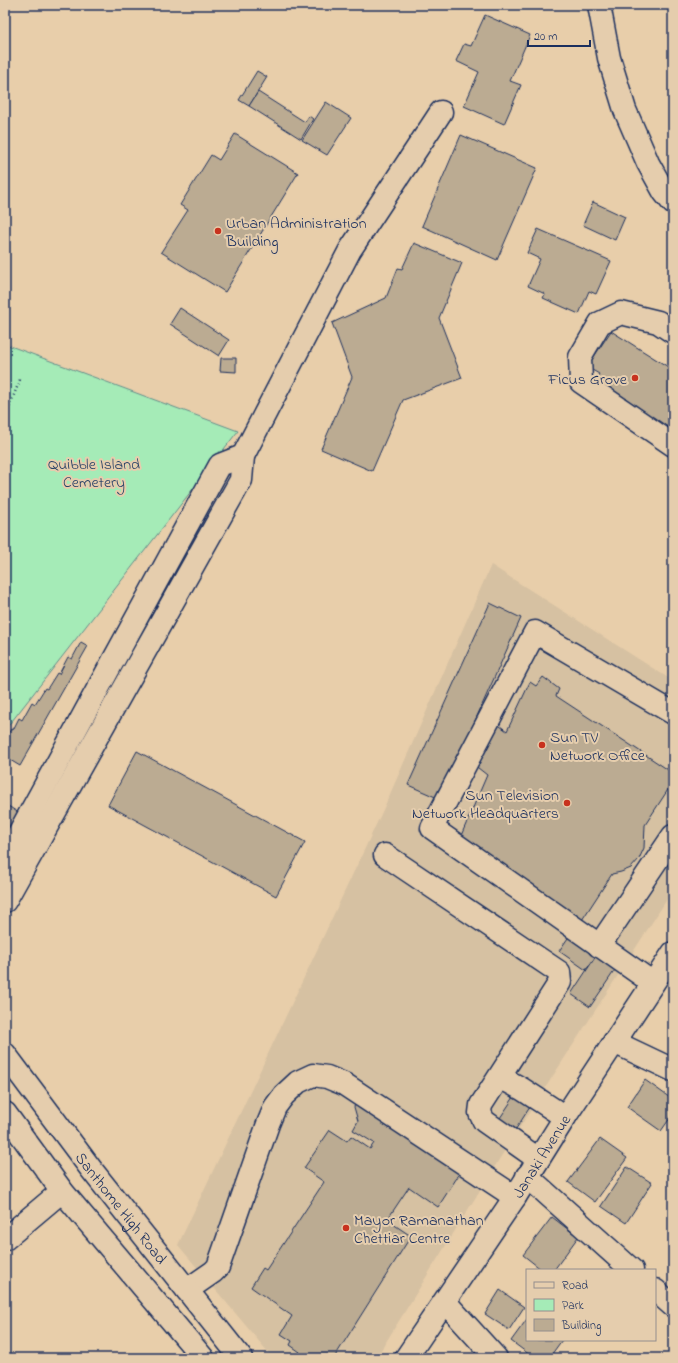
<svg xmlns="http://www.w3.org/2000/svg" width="678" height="1363" font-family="'Indie Flower',sans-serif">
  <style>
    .built { fill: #d6c1a2 }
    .green { fill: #a5ebb7; stroke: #608d8a }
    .building { fill: #bbab92; stroke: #1b2f5e }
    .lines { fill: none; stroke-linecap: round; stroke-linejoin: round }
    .minor-casing { stroke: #1b2f5e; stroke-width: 25 }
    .major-casing { stroke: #1b2f5e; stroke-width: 25 }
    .path { stroke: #1b2f5e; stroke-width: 2.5; stroke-dasharray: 1 3; stroke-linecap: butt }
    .minor { stroke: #e5cdad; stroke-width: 22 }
    .major { stroke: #e5cdad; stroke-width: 22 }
    .poi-dot { fill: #c8321e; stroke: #e5cdad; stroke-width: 1.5 }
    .labels { text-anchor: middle; stroke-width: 4; stroke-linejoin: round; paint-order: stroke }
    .poi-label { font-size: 16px; fill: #1b2f5e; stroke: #e5cdad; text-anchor: start }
    .park-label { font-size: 16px; fill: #294267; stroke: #e5cdad }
    .street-label { font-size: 16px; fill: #1b2f5e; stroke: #e5cdad }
  </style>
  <rect width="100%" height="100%" fill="#e8ceaa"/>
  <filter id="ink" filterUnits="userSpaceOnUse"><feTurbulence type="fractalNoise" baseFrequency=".025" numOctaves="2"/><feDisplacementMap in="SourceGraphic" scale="8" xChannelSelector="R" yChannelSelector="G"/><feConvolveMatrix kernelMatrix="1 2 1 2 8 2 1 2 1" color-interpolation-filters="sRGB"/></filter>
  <g filter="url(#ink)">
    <polygon class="built" points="491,565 673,681 673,890 500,1158 376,1358 273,1358 178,1245 383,810"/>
    <polygon class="green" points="5,344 238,431 5,730"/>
    <g class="building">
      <polygon points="485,15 530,35 510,81 521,85 504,124 464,106 479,72 456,61 464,44 471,46"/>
      <polygon points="257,71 267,77 249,106 239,100"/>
      <polygon points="258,92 305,122 309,116 313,119 301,139 249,106"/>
      <polygon points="326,102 351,118 327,155 302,140"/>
      <polygon points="235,134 298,173 225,292 161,252 188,210 180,205 211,155 219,160"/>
      <polygon points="461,135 537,168 497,260 422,226"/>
      <polygon points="593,202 625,217 615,240 583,225"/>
      <polygon points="538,229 611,261 596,294 589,291 579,314 543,298 545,294 528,286 540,259 527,253"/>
      <polygon points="414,243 462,263 439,318 462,378 403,400 372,471 321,449 352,377 332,323 386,298 398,268 402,269"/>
      <polygon points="180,308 229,340 219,356 170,324"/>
      <polygon points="611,331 673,370 673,427 670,431 594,382 599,374 587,367"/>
      <polygon points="221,358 236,358 236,372 220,371"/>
      <polygon points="490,603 521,618 440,799 408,785"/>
      <polygon points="81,642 88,646 20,766 5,757 5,739 11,729 13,730 19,718 22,720 32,702 35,704 45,688 47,689 57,673 59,674 68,657 72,659"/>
      <polygon points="543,677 559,689 556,696 673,773 673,782 645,825 644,848 639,859 631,868 621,872 612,874 582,920 460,838 487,775 473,764 493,721 507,731 530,682 536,686"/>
      <polygon points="137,751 305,842 276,896 108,805"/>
      <polygon points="5,804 19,813 5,835"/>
      <polygon points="570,935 598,953 586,970 559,951"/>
      <polygon points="598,953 617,967 590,1007 571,994"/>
      <polygon points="645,1080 673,1100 673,1114 661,1131 627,1107"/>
      <polygon points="514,1097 530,1107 514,1132 498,1121"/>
      <polygon points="355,1104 460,1173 438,1207 409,1187 387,1220 411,1236 334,1358 302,1358 297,1355 300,1352 290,1345 292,1341 281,1334 292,1316 251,1287 263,1268 266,1270 324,1182 304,1168 330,1130 347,1141 351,1136 370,1149 374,1143 353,1130 358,1121 354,1107"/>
      <polygon points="600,1139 627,1158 595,1202 568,1182"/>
      <polygon points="627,1167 652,1183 626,1223 601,1206"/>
      <polygon points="552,1217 578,1237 554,1270 542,1270 523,1255"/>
      <polygon points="500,1290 524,1307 509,1330 485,1314"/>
      <polygon points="527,1319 527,1340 562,1340 549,1358 534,1358 511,1341"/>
    </g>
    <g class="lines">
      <g class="minor-casing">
        <g id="minor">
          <polyline points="599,5 609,58 625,110 648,163 664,192 673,203"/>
          <polyline points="673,332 658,322 621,313 600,323 580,357 581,382 673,445"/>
          <polyline points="385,855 559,972 560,982 481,1105 480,1113 484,1121 538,1159"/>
          <polyline points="5,859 220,465 243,456 350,250 441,112"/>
          <polyline points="5,901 241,480 243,456"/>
          <polyline points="599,946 673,836"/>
          <polyline points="653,983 432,828 535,632 673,713"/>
          <polyline points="614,1042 673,1070"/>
          <polyline points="500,1077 522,1089 565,1117"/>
          <polyline points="527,1176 632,1270"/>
          <polyline points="5,1239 62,1191"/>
          <polyline points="187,1290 213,1272 218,1267 268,1124 275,1107 284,1095 298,1082 313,1075 327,1077 344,1084 515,1197"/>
          <polyline points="655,1290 673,1306"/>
          <polyline points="445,1302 496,1358"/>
          <path id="s1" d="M406,1358L515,1197L565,1117L673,953"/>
        </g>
      </g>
      <g class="major-casing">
        <g id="major">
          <path id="s2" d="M5,1054L91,1169L241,1358"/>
          <polyline points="5,1113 62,1191 203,1358"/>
        </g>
      </g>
      <polyline class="path" points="5,418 21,377"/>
      <use href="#minor" class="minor"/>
      <use href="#major" class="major"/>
    </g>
  </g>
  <g class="poi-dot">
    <circle cx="218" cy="231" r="4"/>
    <circle cx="635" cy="378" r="4"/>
    <circle cx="542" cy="745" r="4"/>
    <circle cx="567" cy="803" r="4"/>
    <circle cx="346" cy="1228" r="4"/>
  </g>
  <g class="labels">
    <g class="poi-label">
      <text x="226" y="228">Urban Administration<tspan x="226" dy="18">Building</tspan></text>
      <text x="627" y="384" text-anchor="end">Ficus Grove</text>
      <text x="550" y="742">Sun TV<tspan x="550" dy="18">Network Office</tspan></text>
      <text x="559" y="800" text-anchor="end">Sun Television<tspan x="559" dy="18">Network Headquarters</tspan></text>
      <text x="354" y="1225">Mayor Ramanathan<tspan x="354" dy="18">Chettiar Centre</tspan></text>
    </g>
    <g class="park-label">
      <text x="94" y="469">Quibble Island<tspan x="94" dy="18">Cemetery</tspan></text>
    </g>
    <g class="street-label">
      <text dy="6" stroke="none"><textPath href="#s1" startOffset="243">Janaki Avenue</textPath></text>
      <text dy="6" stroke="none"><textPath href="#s2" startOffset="193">Santhome High Road</textPath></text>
    </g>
  </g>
  <rect width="678" height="1363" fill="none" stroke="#e5cdad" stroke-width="20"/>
  <rect x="10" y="10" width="658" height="1343" fill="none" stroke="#1b2f5e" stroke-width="1.5" filter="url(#ink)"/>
  <rect x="526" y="1269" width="130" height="72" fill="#e5cdad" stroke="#948e8d"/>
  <rect x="534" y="1282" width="20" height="6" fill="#e5cdad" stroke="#948e8d"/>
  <text x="562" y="1289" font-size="12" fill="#1b2f5e">Road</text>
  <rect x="534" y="1299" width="20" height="12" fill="#a5ebb7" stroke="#948e8d"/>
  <text x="562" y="1309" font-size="12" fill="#1b2f5e">Park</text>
  <rect x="534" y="1319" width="20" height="12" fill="#bbab92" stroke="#948e8d"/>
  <text x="562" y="1329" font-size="12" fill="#1b2f5e">Building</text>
  <path d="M528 40v6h62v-6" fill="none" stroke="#1b2f5e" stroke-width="2"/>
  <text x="534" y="40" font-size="12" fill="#1b2f5e" stroke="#e5cdad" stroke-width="3" paint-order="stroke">20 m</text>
</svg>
